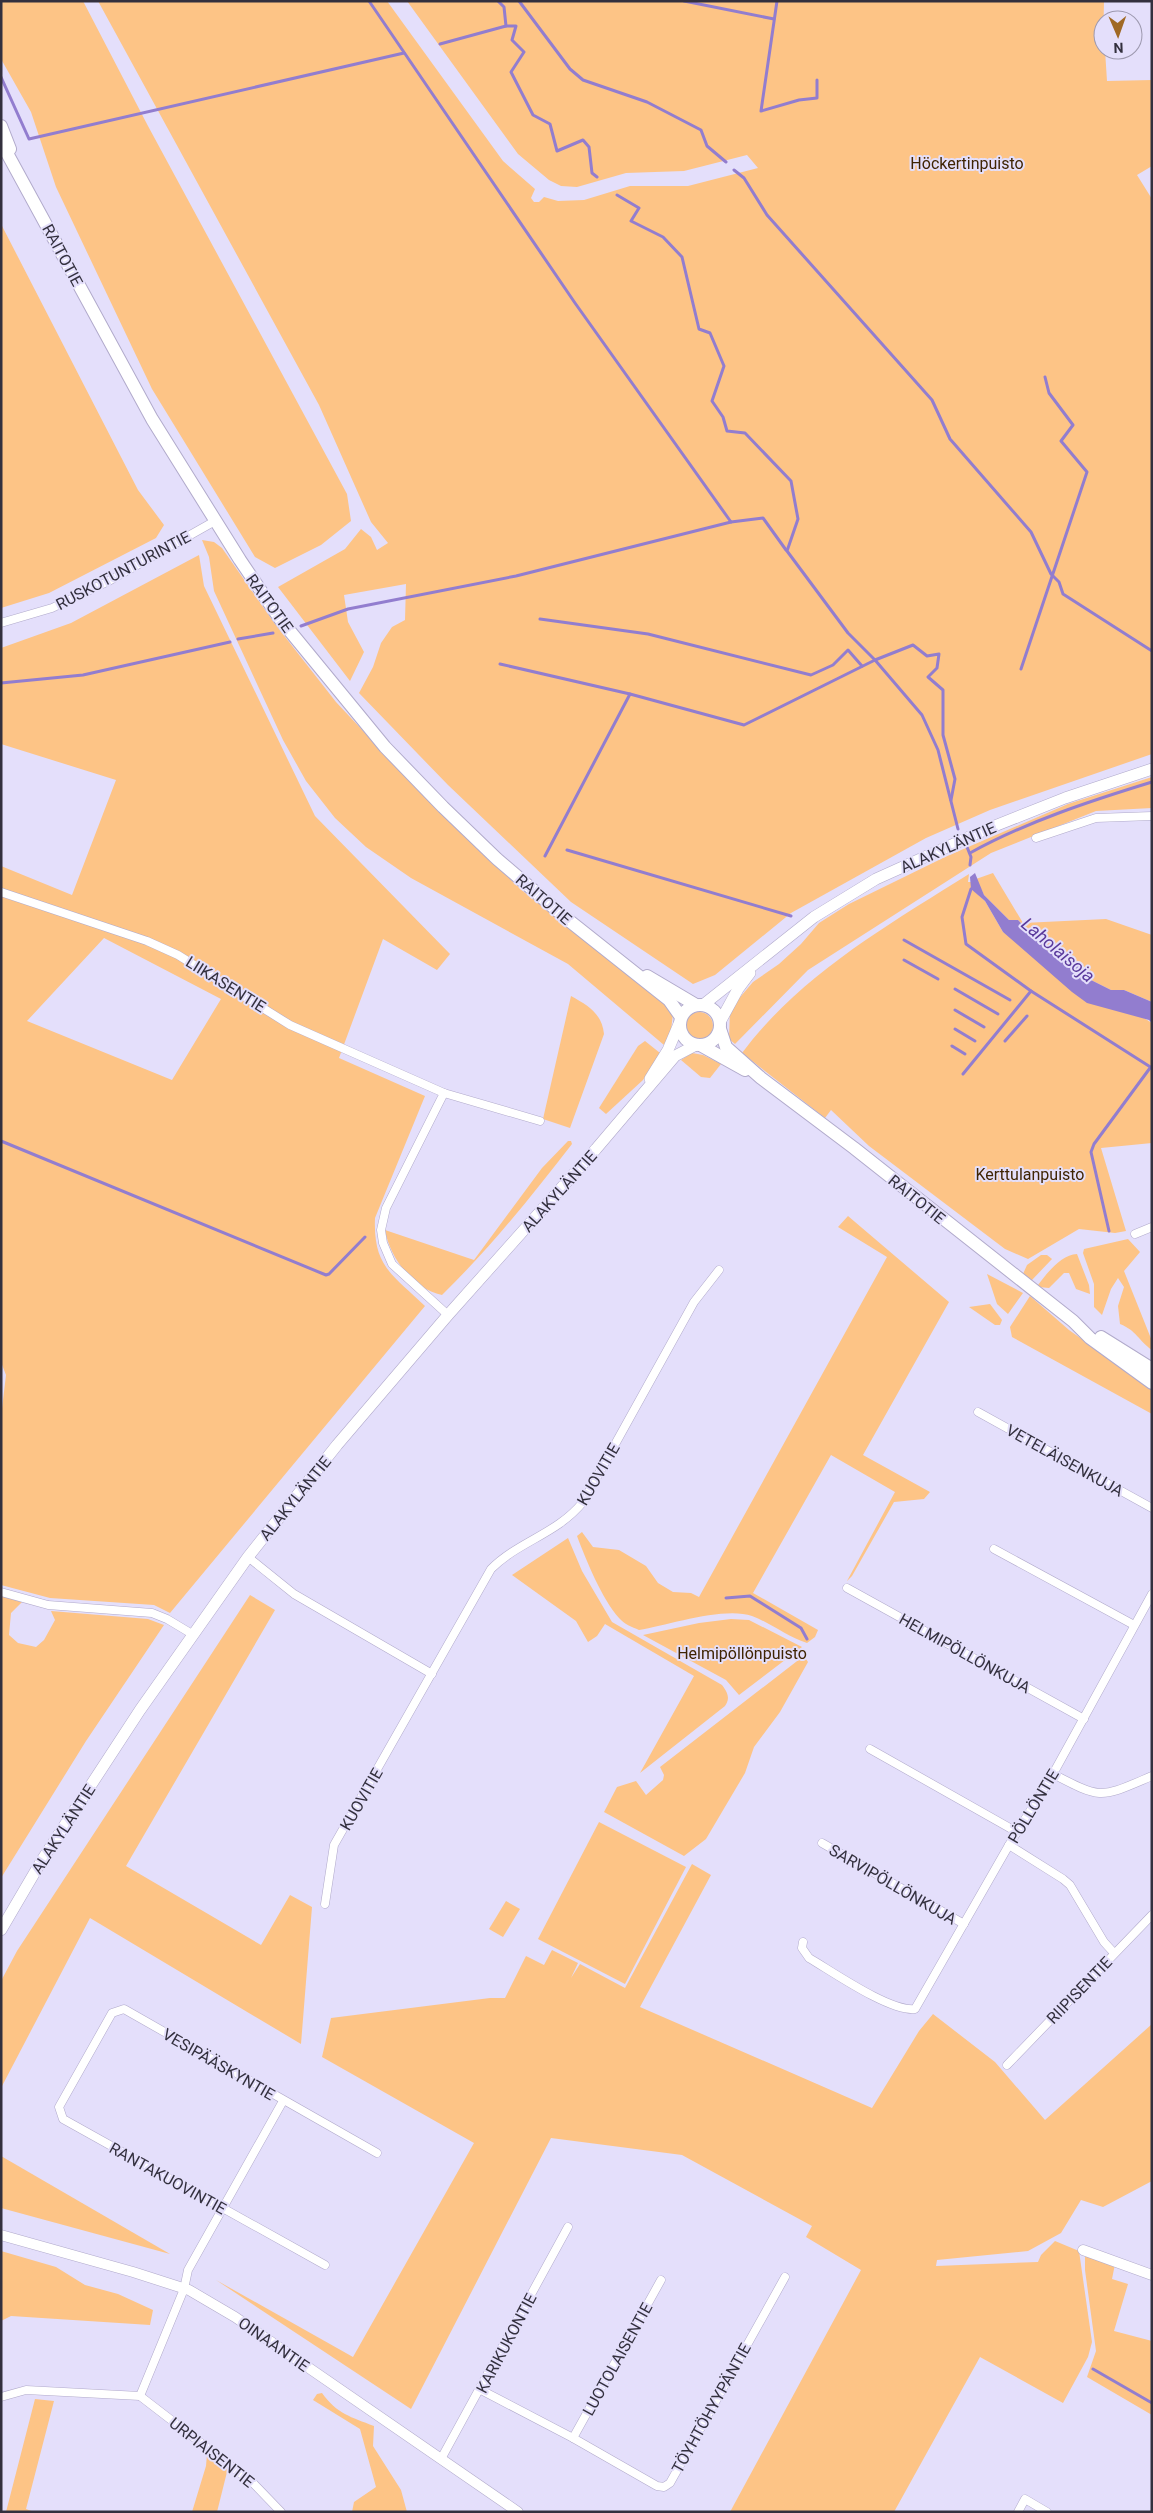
<svg xmlns="http://www.w3.org/2000/svg" width="1153" height="2513" font-family="Roboto,sans-serif">
  <style>
    .green { fill: #fdc486; fill-rule: evenodd }
    .water { fill: #927dcf }
    .lines { fill: none; stroke-linecap: round; stroke-linejoin: round }
    .stream { stroke: #927dcf; stroke-width: 3 }
    .minor-casing { stroke: #b1aacb; stroke-width: 9 }
    .tertiary-casing { stroke: #b1aacb; stroke-width: 11 }
    .secondary-casing { stroke: #b1aacb; stroke-width: 12 }
    .primary-casing { stroke: #b1aacb; stroke-width: 14 }
    .minor { stroke: #fff; stroke-width: 8 }
    .tertiary { stroke: #fff; stroke-width: 10 }
    .secondary { stroke: #fff; stroke-width: 11 }
    .primary { stroke: #fff; stroke-width: 12 }
    .labels { text-anchor: middle; stroke-width: 4; stroke-linejoin: round; paint-order: stroke }
    .park-label { font-size: 16px; fill: #3f2403; stroke: #e4dffb }
    .street-label { font-size: 16px; fill: #33303e; stroke: #e4dffb }
    .water-label { font-size: 18px; font-style: italic; fill: #59399b; stroke: #e4dffb }
  </style>
  <rect width="100%" height="100%" fill="#e4dffb"/>
  <g class="green">
    <polygon points="1,1 83,1 148,126 347,494 351,521 321,545 275,568 255,557 152,389 56,187 31,112 1,59"/>
    <polygon points="98,1 387,1 503,161 535,189 531,198 534,202 539,202 544,197 558,201 584,200 630,186 688,186 758,168 747,155 684,171 626,173 577,187 561,186 549,180 518,154 407,1 1104,1 1103,50 1105,50 1107,81 1152,80 1152,166 1137,175 1152,199 1152,754 990,810 926,838 791,913 715,975 693,984 571,902 448,785 359,693 373,667 381,643 392,627 405,620 406,584 344,595 348,622 364,652 350,681 278,587 345,549 361,529 371,537 377,550 388,543 371,522 319,405"/>
    <polygon points="1,224 138,490 164,525 156,538 49,593 1,608"/>
    <polygon points="202,540 214,542 222,548 275,624 336,702 440,813 524,892 659,997 673,1013 671,1031 664,1045 568,964 411,878 366,847 335,818 306,781 283,740 214,591 209,557"/>
    <path d="M199,555L204,586L315,816L450,954L437,970L383,939L339,1058L425,1096L375,1218C373,1267 393,1275 425,1306L170,1613L154,1605L50,1598L1,1585V1417L6,1375L1,1362V866L72,895L116,780L1,744V648L71,623ZM104,938L221,999L172,1080L27,1021Z"/>
    <polygon points="1152,777 1152,808 1096,811 991,853 808,970 735,1044 729,1039 730,1009 753,982 779,964 801,944 819,923 849,904 945,857 1068,804"/>
    <polygon points="993,873 1023,923 1106,919 1152,935 1152,1002 1124,990 1111,990 1087,978 1076,962 1048,951 1018,920 1009,920 984,895 976,879"/>
    <path d="M969,874L968,882H971L972,889L985,901L1003,932L1152,1023V1143L1101,1148L1126,1231L1115,1233L1079,1229L1028,1259L1005,1249L869,1146L831,1110L825,1118L742,1053C800,975 888,925 969,874Z"/>
    <path d="M571,996C587,1005 602,1013 604,1034L570,1128L543,1119Z"/>
    <circle cx="699" cy="1026" r="14"/>
    <polygon points="645,1041 660,1053 643,1080 606,1114 599,1108 638,1046"/>
    <polygon points="692,1053 703,1055 721,1064 710,1078 701,1077 681,1060"/>
    <path d="M568,1141H571L572,1144C531,1197 490,1248 442,1295C413,1289 390,1258 385,1230L474,1260L542,1168Z"/>
    <path d="M848,1216L949,1302L863,1455L930,1492L924,1499L894,1502L852,1576L847,1581L895,1492L831,1455L753,1593L818,1630L815,1637L807,1643C787,1637 771,1623 752,1616C725,1606 668,1625 639,1630C632,1627 624,1624 619,1618C602,1599 586,1560 577,1536L582,1532L593,1547L619,1550L646,1566L658,1583L673,1592L691,1593L699,1597L887,1257L838,1227Z"/>
    <path d="M1128,1239L1140,1252L1124,1271L1152,1341V1350C1138,1340 1137,1331 1120,1324L1118,1306L1124,1287L1118,1278L1111,1289L1102,1315L1094,1307V1284L1083,1253L1084,1249Z"/>
    <path d="M1077,1254L1089,1285L1090,1294L1076,1289L1069,1273H1064L1049,1288L1039,1287L1038,1285C1047,1273 1061,1255 1077,1254Z"/>
    <polygon points="1041,1255 1047,1255 1052,1259 1031,1281 1023,1274 1027,1265"/>
    <polygon points="987,1274 1023,1293 1008,1314 997,1304"/>
    <polygon points="1030,1296 1069,1330 1152,1389 1152,1414 1012,1337 1010,1327"/>
    <polygon points="990,1304 1002,1320 1000,1325 995,1325 969,1307"/>
    <path d="M568,1538L582,1571L612,1622L722,1685C727,1692 731,1698 725,1706L640,1773L694,1676L605,1624L597,1636L588,1642L576,1621L512,1575Z"/>
    <polygon points="250,1595 275,1610 126,1866 261,1945 290,1895 312,1907 301,2044 90,1918 1,2088 1,1981 17,1951"/>
    <polygon points="1,1596 22,1602 11,1613 9,1635 18,1643 36,1647 44,1640 55,1620 51,1611 148,1619 164,1625 86,1741 1,1878"/>
    <polygon points="731,1619 749,1620 802,1647 739,1695 726,1680 643,1635 699,1623"/>
    <polygon points="801,1658 806,1659 808,1662 780,1712 754,1747 745,1773 706,1839 684,1856 604,1812 617,1787 636,1781 646,1795 663,1780 664,1775 660,1767"/>
    <polygon points="599,1822 686,1867 625,1984 538,1939"/>
    <polygon points="692,1864 711,1875 640,2007 872,2108 919,2031 933,2014 995,2062 1045,2120 1152,2024 1152,2181 1103,2207 1081,2200 1061,2233 1028,2251 937,2260 936,2266 1038,2262 1041,2255 1055,2241 1079,2251 1092,2342 1088,2357 1063,2403 980,2357 894,2512 730,2512 861,2270 806,2237 812,2226 682,2155 551,2138 411,2409 216,2280 353,2357 474,2143 322,2057 331,2018 490,1998 505,1998 526,1956 544,1965 552,1950 578,1963 571,1978 580,1964 625,1988"/>
    <polygon points="506,1901 520,1909 503,1937 489,1929"/>
    <polygon points="1,2156 170,2254 1,2208"/>
    <polygon points="1,2251 56,2267 85,2285 118,2294 153,2310 150,2325 11,2316 1,2321"/>
    <polygon points="1085,2256 1115,2264 1112,2279 1128,2284 1114,2331 1152,2341 1152,2415 1087,2377 1096,2351 1085,2270"/>
    <path d="M322,2393C337,2414 351,2417 374,2426L373,2446L401,2490L407,2512H352L354,2502L376,2487L360,2429L313,2400L317,2394Z"/>
    <polygon points="35,2399 54,2401 26,2509 34,2512 6,2512"/>
    <polygon points="207,2454 228,2468 217,2512 192,2512 206,2466"/>
  </g>
  <polygon class="water" points="975,873 984,895 1009,920 1018,920 1048,951 1076,962 1087,978 1111,990 1124,990 1152,1002 1152,1023 1149,1020 1087,1003 1072,992 1003,932 985,901 971,889 970,877"/>
  <g class="lines">
    <g class="stream">
      <polyline points="369,1 575,303 731,522 763,518 786,550"/>
      <polyline points="498,1 504,7 506,26 516,26 512,40 524,52 511,72 533,115 550,124 557,151 583,140 589,147 592,173 597,177"/>
      <polyline points="519,1 570,69 583,80 647,102 701,130 707,146 726,162"/>
      <polyline points="684,1 774,19"/>
      <polyline points="777,1 761,111 799,100 817,98 817,80"/>
      <polyline points="440,44 506,26"/>
      <polyline points="1,77 29,139 404,53"/>
      <polyline points="734,170 744,178 767,215 932,400 950,439 1031,532 1051,574 1059,582 1063,594 1152,651"/>
      <polyline points="617,195 639,208 631,221 663,237 682,257 699,329 710,333 724,366 712,401 723,417 727,431 745,433 791,481 798,519 787,551 848,633 875,660 922,715 938,750 958,829"/>
      <polyline points="540,619 648,634 811,675 833,665 848,650 862,666"/>
      <polyline points="301,626 348,609 516,576 731,522"/>
      <polyline points="238,639 273,633"/>
      <polyline points="500,664 630,694 744,725 875,660 913,645 927,656 939,654 937,668 928,677 943,690 943,735 955,779 951,800"/>
      <polyline points="1021,669 1087,472 1061,441 1073,425 1049,393 1045,377"/>
      <polyline points="1,683 83,675 230,642"/>
      <polyline points="967,847 971,857 970,865"/>
      <polyline points="567,850 791,916"/>
      <path d="M970,853C1026,822 1090,801 1152,782"/>
      <polyline points="545,856 630,694"/>
      <polyline points="971,889 962,917 966,944 1031,991 1152,1068"/>
      <polyline points="904,940 1010,1000"/>
      <polyline points="904,960 938,979"/>
      <polyline points="955,989 998,1014"/>
      <polyline points="955,1010 984,1027"/>
      <polyline points="955,1029 975,1041"/>
      <polyline points="1005,1041 1027,1016"/>
      <polyline points="952,1046 965,1054"/>
      <polyline points="963,1074 1031,991"/>
      <polyline points="1,1141 326,1275 329,1274 365,1237"/>
      <polyline points="1109,1231 1091,1152 1094,1144 1150,1068"/>
      <polyline points="726,1598 750,1596 801,1628 807,1639"/>
      <polyline points="1093,2369 1152,2403"/>
    </g>
    <g class="minor-casing">
      <g id="minor">
        <polyline points="1,623 52,608 107,582 215,521"/>
        <polyline points="1036,838 1096,818 1152,816"/>
        <polyline points="1,892 147,941 178,955 290,1025 444,1093 386,1208 381,1230 383,1243 392,1264 448,1315"/>
        <polyline points="444,1093 540,1121"/>
        <polyline points="1135,1234 1152,1227"/>
        <polyline points="978,1412 1152,1508"/>
        <polyline points="994,1549 1134,1625"/>
        <polyline points="248,1557 294,1594 432,1674"/>
        <polyline points="847,1588 1084,1719"/>
        <polyline points="1,1592 48,1605 152,1613 167,1619 192,1634"/>
        <polyline points="870,1749 1017,1832"/>
        <path d="M1053,1774C1103,1800 1100,1798 1152,1776"/>
        <polyline points="822,1843 964,1924"/>
        <polyline points="1009,1845 1063,1879 1070,1885 1104,1942 1114,1953"/>
        <path d="M325,1904L334,1845L491,1569C519,1541 557,1534 583,1502L694,1302L719,1270"/>
        <path d="M803,1942L802,1948L809,1958C833,1972 890,2012 915,2009L1009,1845L1053,1774L1152,1594"/>
        <polyline points="1007,2065 1152,1915"/>
        <polyline points="325,2265 63,2119 59,2107 112,2013 124,2009 377,2153"/>
        <polyline points="481,2390 573,2438 657,2486 664,2487 670,2483 785,2277"/>
        <polyline points="140,2396 184,2289 188,2270 283,2101"/>
        <polyline points="1,2397 26,2390 140,2396 253,2483 281,2512"/>
        <polyline points="573,2438 661,2280"/>
        <polyline points="441,2459 568,2227"/>
        <polyline points="1018,2512 1025,2499 1047,2512"/>
      </g>
    </g>
    <g class="tertiary-casing">
      <g id="tertiary">
        <polyline points="1,2235 133,2272 189,2290 235,2317 518,2512"/>
        <polyline points="1083,2250 1152,2275"/>
      </g>
    </g>
    <g class="secondary-casing">
      <g id="secondary">
        <polyline points="703,1005 814,917 876,879 987,829 1065,798 1152,769"/>
        <polyline points="720,1022 738,989 750,973"/>
        <polyline points="650,1079 668,1050 679,1024"/>
        <polyline points="1,1930 42,1860 140,1710 248,1557 337,1445 448,1315 596,1149 675,1056 696,1045"/>
      </g>
    </g>
    <g class="primary-casing">
      <g id="primary">
        <polyline points="1,126 10,149"/>
        <polyline points="1,142 152,419 240,560 280,619 385,747 443,807 497,859 567,919 669,1000 681,1017"/>
        <polyline points="647,976 696,1005"/>
        <circle cx="700" cy="1025" r="20"/>
        <polyline points="720,1029 726,1047 761,1078 854,1148 1073,1321 1090,1338 1152,1383"/>
        <polyline points="702,1046 745,1070"/>
        <polyline points="1101,1337 1152,1369"/>
      </g>
    </g>
    <use href="#minor" class="minor"/>
    <use href="#tertiary" class="tertiary"/>
    <use href="#secondary" class="secondary"/>
    <use href="#primary" class="primary"/>
  </g>
  <g class="labels">
    <g class="park-label">
      <text x="967" y="169">Höckertinpuisto</text>
      <text x="1030" y="1180">Kerttulanpuisto</text>
      <text x="742" y="1659">Helmipöllönpuisto</text>
    </g>
    <g class="street-label">
      <text transform="translate(63 255) rotate(62)" y="6">RAITOTIE</text>
      <text transform="translate(123 570) rotate(-28)" y="6">RUSKOTUNTURINTIE</text>
      <text transform="translate(270 603) rotate(54)" y="6">RAITOTIE</text>
      <text transform="translate(948 847) rotate(-24)" y="6">ALAKYLÄNTIE</text>
      <text transform="translate(544 899) rotate(41)" y="6">RAITOTIE</text>
      <text transform="translate(226 984) rotate(32)" y="6">LIIKASENTIE</text>
      <text transform="translate(559 1191) rotate(-48)" y="6">ALAKYLÄNTIE</text>
      <text transform="translate(917 1199) rotate(39)" y="6">RAITOTIE</text>
      <text transform="translate(1065 1460) rotate(29)" y="6">VETELÄISENKUJA</text>
      <text transform="translate(598 1474) rotate(-60)" y="6">KUOVITIE</text>
      <text transform="translate(295 1498) rotate(-51)" y="6">ALAKYLÄNTIE</text>
      <text transform="translate(965 1653) rotate(29)" y="6">HELMIPÖLLÖNKUJA</text>
      <text transform="translate(361 1799) rotate(-60)" y="6">KUOVITIE</text>
      <text transform="translate(1033 1806) rotate(-59)" y="6">PÖLLÖNTIE</text>
      <text transform="translate(63 1829) rotate(-57)" y="6">ALAKYLÄNTIE</text>
      <text transform="translate(893 1884) rotate(30)" y="6">SARVIPÖLLÖNKUJA</text>
      <text transform="translate(1079 1990) rotate(-46)" y="6">RIIPISENTIE</text>
      <text transform="translate(219 2064) rotate(30)" y="6">VESIPÄÄSKYNTIE</text>
      <text transform="translate(168 2178) rotate(29)" y="6">RANTAKUOVINTIE</text>
      <text transform="translate(506 2343) rotate(-62)" y="6">KARIKUKONTIE</text>
      <text transform="translate(274 2344) rotate(35)" y="6">OINAANTIE</text>
      <text transform="translate(617 2359) rotate(-61)" y="6">LUOTOLAISENTIE</text>
      <text transform="translate(711 2408) rotate(-61)" y="6">TÖYHTÖHYYPÄNTIE</text>
      <text transform="translate(212 2452) rotate(38)" y="6">URPIAISENTIE</text>
    </g>
    <g class="water-label">
      <text transform="translate(1058 950) rotate(40)" y="6">Laholaisoja</text>
    </g>
  </g>
  <rect width="1153" height="2513" fill="none" stroke="#33303e" stroke-width="5"/>
  <g transform="translate(1118 35) rotate(178)"><circle r="24" fill="#e4dffb" stroke="#9d99af"/>
  <path d="M0-4L9 19L0 12L-9 19Z" fill="#a06925"/>
  <text y="-8" font-size="14" font-weight="bold" text-anchor="middle" fill="#33303e">N</text>
  </g>
</svg>
